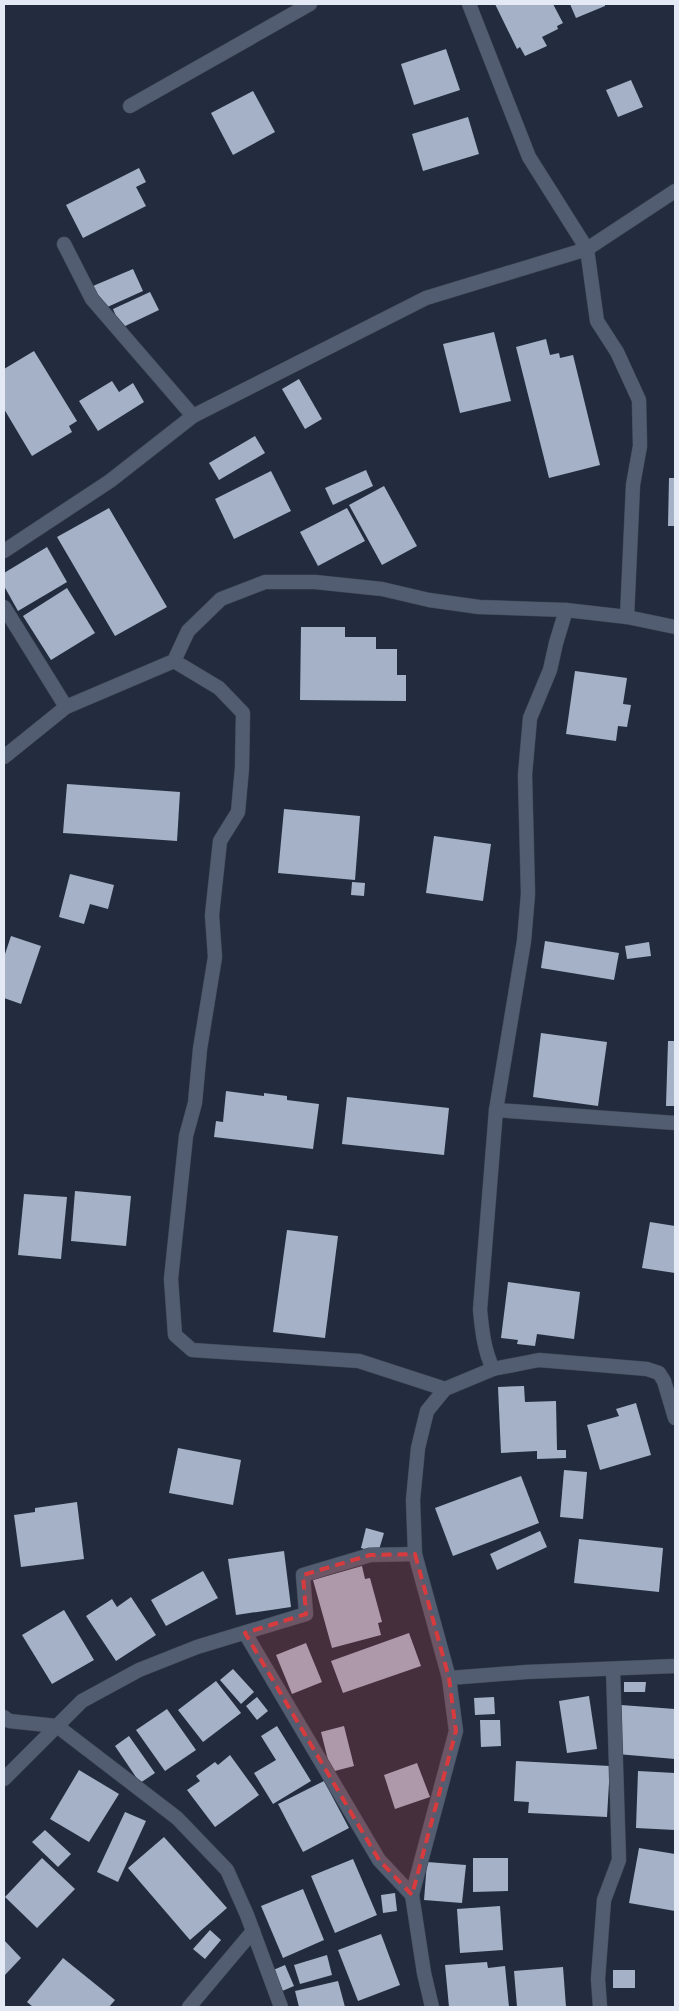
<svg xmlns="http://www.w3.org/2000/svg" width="679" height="2011" font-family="Overpass,sans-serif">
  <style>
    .building { fill: #a4b1c7 }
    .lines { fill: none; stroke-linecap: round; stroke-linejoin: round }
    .minor-casing { stroke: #3f4756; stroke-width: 15 }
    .minor { stroke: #525d71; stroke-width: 14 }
    .marked { fill: #d73b3d; fill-opacity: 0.2; stroke: #d73b3d; stroke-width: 4; stroke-dasharray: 10 6; stroke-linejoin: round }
  </style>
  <rect width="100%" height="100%" fill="#222c3e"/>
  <g class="building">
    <polygon points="495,4 553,4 563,23 557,26 558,29 542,37 547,46 525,56 520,47 517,49"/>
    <polygon points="570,4 605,4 605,6 576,18"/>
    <polygon points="446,49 460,90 414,105 401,64"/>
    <polygon points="631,80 643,107 618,117 606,90"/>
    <polygon points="253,91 275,132 233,155 211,113"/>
    <polygon points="468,117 479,154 423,171 412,134"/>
    <polygon points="139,168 146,182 136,187 146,206 83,238 66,205"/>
    <polygon points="133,269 143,291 103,309 93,286"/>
    <polygon points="150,292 159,310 121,328 113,309"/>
    <polygon points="494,332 511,401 460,413 443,344"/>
    <polygon points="546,339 550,355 559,353 560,358 573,355 600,465 549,478 516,347"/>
    <polygon points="34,351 77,421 69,426 72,432 32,456 4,409 4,369"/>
    <polygon points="299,379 322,419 305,429 282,389"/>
    <polygon points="112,381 119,392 133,383 144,402 98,431 79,401"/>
    <polygon points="255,436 265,453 219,480 209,463"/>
    <polygon points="366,470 373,486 333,505 325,488"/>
    <polygon points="271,471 291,511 234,539 215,499"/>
    <polygon points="669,478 675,478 675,526 668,526"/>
    <polygon points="384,486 417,546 382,565 349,505"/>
    <polygon points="109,508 167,607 115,636 57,537"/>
    <polygon points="347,508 365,541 318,566 300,532"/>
    <polygon points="47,547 67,582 18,611 4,586 4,573"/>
    <polygon points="67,588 95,633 51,660 23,616"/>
    <polygon points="301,627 345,627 345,637 376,637 376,649 397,649 397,675 406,675 406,701 300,700"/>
    <polygon points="575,671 627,678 623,704 631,705 627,727 618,726 616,741 566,734"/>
    <polygon points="67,784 180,792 177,841 63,833"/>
    <polygon points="284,809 360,816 355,880 278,873"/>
    <polygon points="434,836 491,844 483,901 426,893"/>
    <polygon points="70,874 114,885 108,909 90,904 84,924 59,917"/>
    <polygon points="352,882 365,883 364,896 351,895"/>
    <polygon points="11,936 41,946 21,1004 4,998 4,957"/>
    <polygon points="545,941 619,953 614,980 541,968"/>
    <polygon points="649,942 651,956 627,959 625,946"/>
    <polygon points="541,1033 607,1042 598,1106 533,1097"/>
    <polygon points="668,1041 675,1041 675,1106 666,1106"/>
    <polygon points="226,1091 264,1096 264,1093 287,1096 287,1100 319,1104 313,1149 214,1137 216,1121 223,1122"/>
    <polygon points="347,1097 449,1108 444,1155 342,1144"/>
    <polygon points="75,1191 131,1196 126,1246 71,1241"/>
    <polygon points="24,1194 67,1197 61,1259 18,1255"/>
    <polygon points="650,1222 675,1226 675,1273 642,1268"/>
    <polygon points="287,1230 338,1236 325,1338 273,1332"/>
    <polygon points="508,1282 580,1292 574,1339 537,1334 535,1346 517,1344 518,1340 501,1338"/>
    <polygon points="524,1386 525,1402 556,1401 557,1450 566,1450 566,1458 537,1459 537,1451 501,1453 498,1387"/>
    <polygon points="636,1403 651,1455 600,1470 587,1425 619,1416 616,1409"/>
    <polygon points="178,1448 241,1460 233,1505 169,1493"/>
    <polygon points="564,1470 587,1472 583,1519 560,1517"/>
    <polygon points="521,1476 539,1523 453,1556 435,1508"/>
    <polygon points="77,1502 84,1559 21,1567 14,1515 35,1512 35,1508"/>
    <polygon points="366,1528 384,1533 378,1553 361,1548"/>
    <polygon points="540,1531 547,1547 497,1570 490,1554"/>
    <polygon points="579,1539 663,1548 659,1592 574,1583"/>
    <polygon points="284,1551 291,1607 236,1615 228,1559"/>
    <polygon points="362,1566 365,1579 370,1578 382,1622 378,1623 381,1635 332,1648 313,1580"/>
    <polygon points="203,1571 218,1598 166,1626 151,1600"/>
    <polygon points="131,1597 156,1635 116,1661 86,1616 112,1599 117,1607"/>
    <polygon points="64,1610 94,1660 52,1684 22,1635"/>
    <polygon points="409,1633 421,1666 343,1693 331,1661"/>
    <polygon points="306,1643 322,1682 292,1694 276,1655"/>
    <polygon points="233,1669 254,1692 241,1704 220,1680"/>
    <polygon points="216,1681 241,1713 203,1742 178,1710"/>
    <polygon points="624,1682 646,1682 645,1692 624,1692"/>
    <polygon points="589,1696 597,1749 567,1753 559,1701"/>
    <polygon points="257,1697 268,1711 257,1720 246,1706"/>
    <polygon points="494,1697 495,1714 475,1715 474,1698"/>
    <polygon points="621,1705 675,1709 675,1759 617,1754"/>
    <polygon points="167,1709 196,1750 165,1771 136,1730"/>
    <polygon points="480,1720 500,1720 501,1746 481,1747"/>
    <polygon points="277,1726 311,1781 273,1804 254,1773 276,1760 261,1736"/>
    <polygon points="344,1726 354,1766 331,1772 321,1732"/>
    <polygon points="129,1736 155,1773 140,1783 115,1746"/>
    <polygon points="230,1755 259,1795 215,1827 187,1790 200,1781 196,1776 215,1762 218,1765"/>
    <polygon points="516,1761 610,1766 607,1817 528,1813 529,1802 514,1801"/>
    <polygon points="417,1763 430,1797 395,1809 384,1775"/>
    <polygon points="79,1770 119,1794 89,1842 50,1819"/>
    <polygon points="638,1771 675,1773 675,1830 636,1828"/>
    <polygon points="324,1781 349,1828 303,1852 278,1804"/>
    <polygon points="125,1812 146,1821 118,1882 97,1872"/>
    <polygon points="45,1830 71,1854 58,1867 32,1842"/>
    <polygon points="164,1837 227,1908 190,1940 128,1868"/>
    <polygon points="639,1848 675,1854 675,1911 629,1903"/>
    <polygon points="42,1858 75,1889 37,1928 5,1897"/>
    <polygon points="473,1858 508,1858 508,1891 473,1892"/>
    <polygon points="353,1859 377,1915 335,1933 311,1876"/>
    <polygon points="427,1862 466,1865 462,1903 424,1900"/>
    <polygon points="303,1889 324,1940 283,1958 261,1906"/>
    <polygon points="395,1893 397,1911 383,1913 381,1895"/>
    <polygon points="500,1906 503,1950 460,1953 457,1909"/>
    <polygon points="210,1930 221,1940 205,1959 193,1949"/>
    <polygon points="381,1934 400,1985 358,2001 338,1950"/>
    <polygon points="4,1940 21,1958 4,1976"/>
    <polygon points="327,1955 332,1975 300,1984 294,1965"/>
    <polygon points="63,1958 115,2000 109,2007 33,2007 27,2002"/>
    <polygon points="487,1962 488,1968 505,1966 509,2007 449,2007 445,1965"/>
    <polygon points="285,1965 294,1986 280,1992 271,1971"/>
    <polygon points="563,1967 566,2007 517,2007 514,1971"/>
    <rect x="613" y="1970" width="22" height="18"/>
    <polygon points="338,1981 345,2007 299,2007 295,1991"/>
  </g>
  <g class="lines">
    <g class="minor-casing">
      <g id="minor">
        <polyline points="469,4 529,157 587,249 597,321 617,352 639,400 640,446 633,485 627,617"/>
        <polyline points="130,106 310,4"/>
        <polyline points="64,244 92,299 193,416"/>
        <polyline points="4,551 110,481 193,416 426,298 587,249 675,191"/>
        <polyline points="4,607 66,707"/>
        <polyline points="174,661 219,688 243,713 242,768 238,812 220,841 212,915 215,957 200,1049 195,1103 186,1136 171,1279 175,1335 192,1350 359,1361 445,1389"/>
        <polyline points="4,757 66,707 174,661 188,631 221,599 265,582 315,582 382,589 429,600 479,607 566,610 627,617 675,627"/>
        <polyline points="496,1110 675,1123"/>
        <path d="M493,1369C484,1350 482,1330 480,1310L496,1110L524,941L528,894L525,775L530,718L550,670L556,643L566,610"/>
        <polyline points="245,1633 379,1860 412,1895"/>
        <polyline points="449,1678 526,1672 675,1666"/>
        <polyline points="4,1717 9,1721 57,1726 177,1818 227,1870 247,1915 281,2007"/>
        <polyline points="4,1779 82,1701 139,1670 197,1647 306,1614 303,1575 370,1555 415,1554"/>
        <polyline points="189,2007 253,1931"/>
        <polyline points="432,2007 424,1973 412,1895 456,1731 449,1678 415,1554 413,1500 418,1448 427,1411 445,1389 493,1369 539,1360 647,1369 659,1373 664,1381 675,1418"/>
        <polyline points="600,2007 598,1979 604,1900 619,1860 613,1669"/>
      </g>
    </g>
    <use href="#minor" class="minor"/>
  </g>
  <path class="marked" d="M415,1554L449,1678L456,1731L412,1895L379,1860L245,1633L306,1614L303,1575L370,1555Z"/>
  <rect width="679" height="2011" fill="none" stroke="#e3eaf6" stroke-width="10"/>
</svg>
